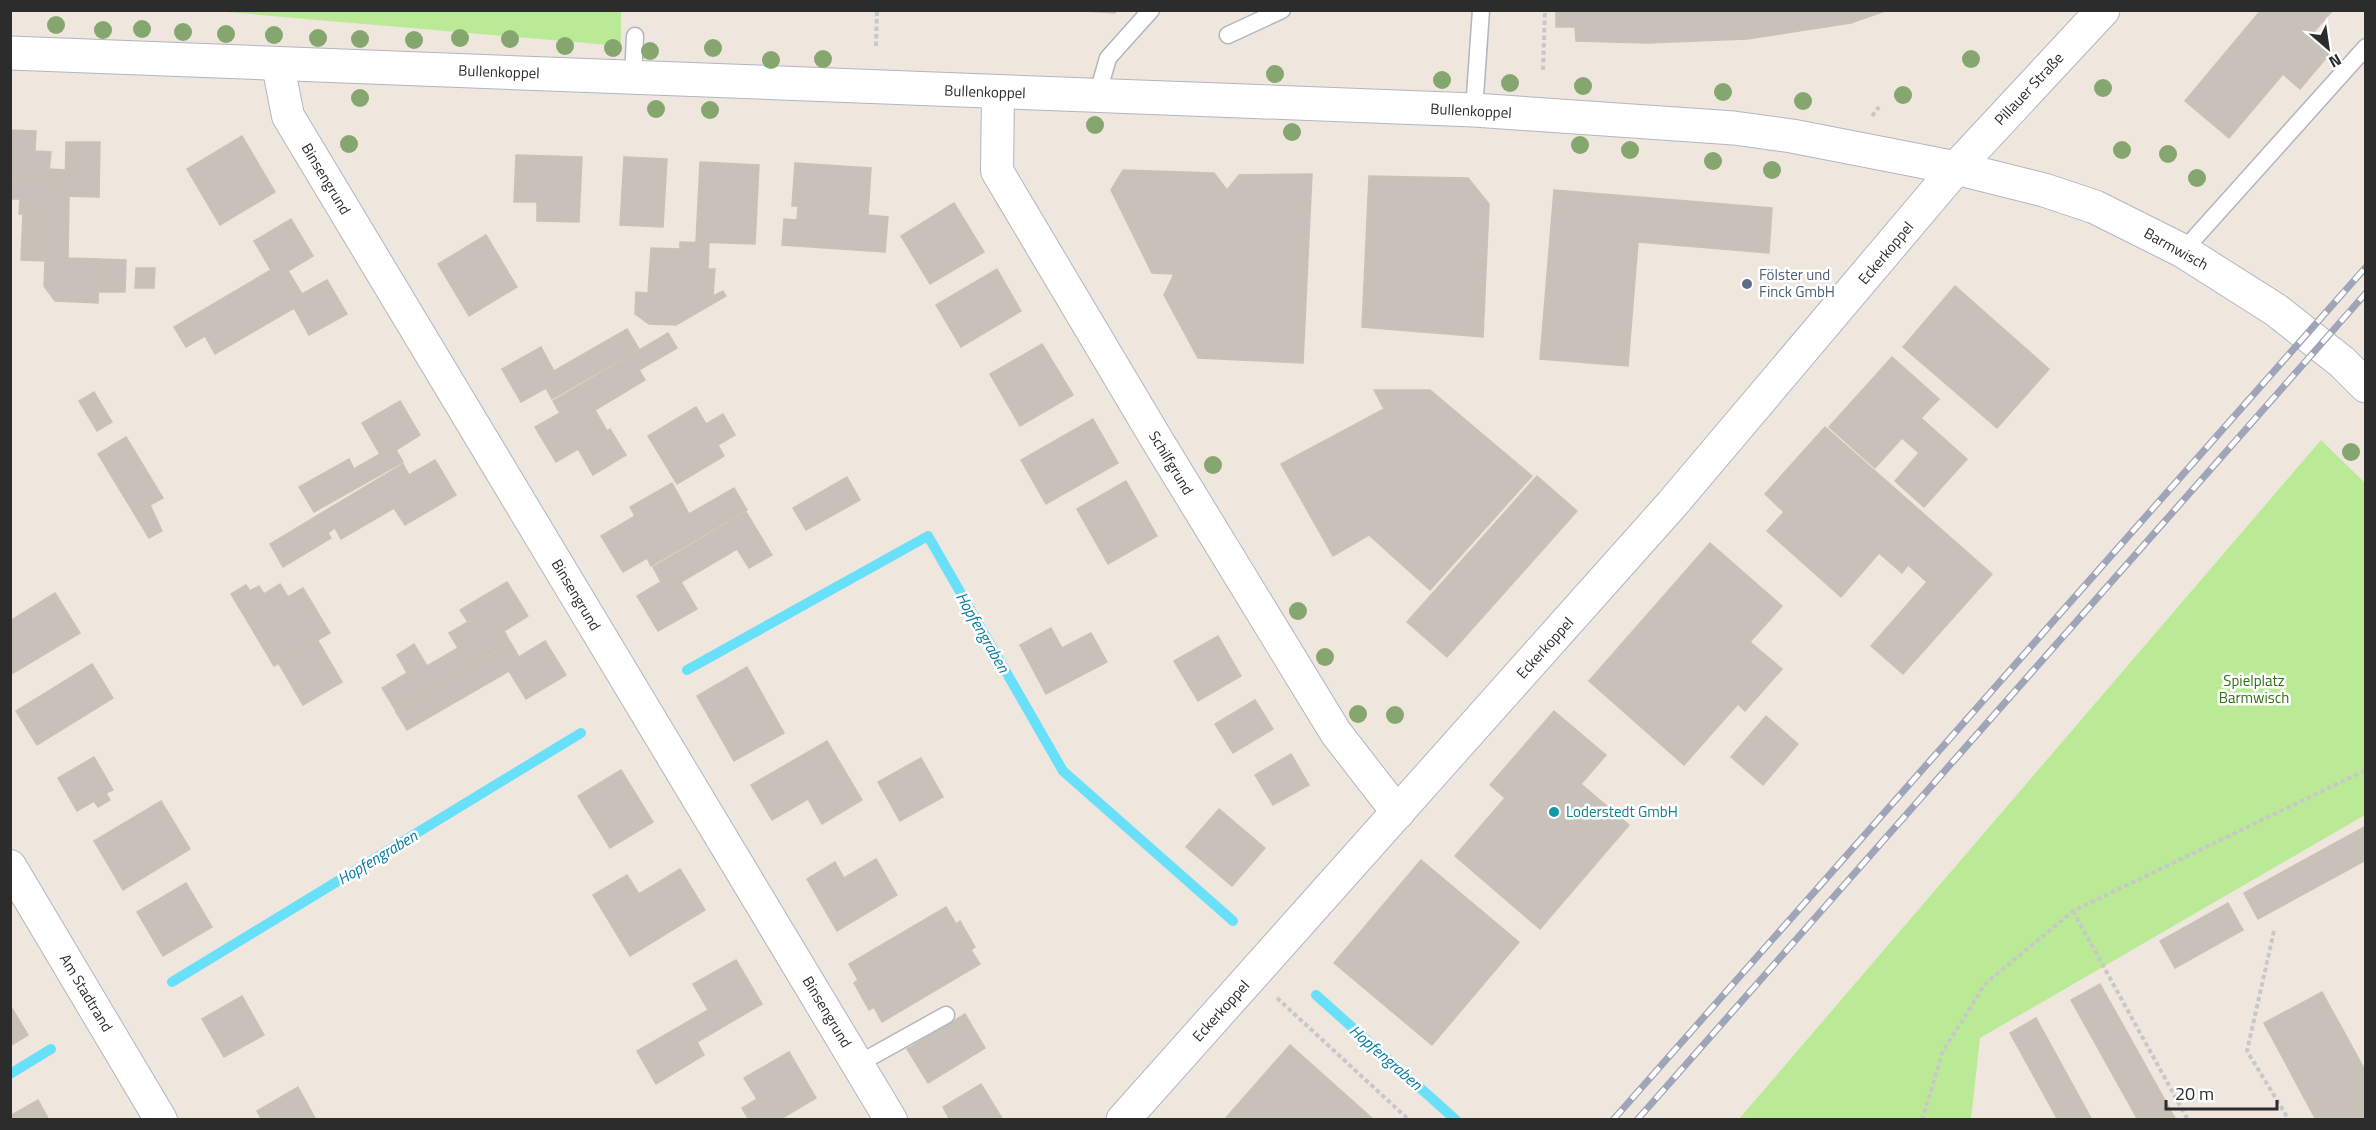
<svg xmlns="http://www.w3.org/2000/svg" width="2376" height="1130" font-family="'Titillium Web',sans-serif">
  <style>
    .green { fill: #baea96 }
    .lines { fill: none; stroke-linecap: round; stroke-linejoin: round }
    .stream { stroke: #68e0f9; stroke-width: 10 }
    .building { fill: #c7c1b9; stroke: #cbc2b7; stroke-width: 1.5 }
    .lane-casing { stroke: #b2b6c1; stroke-width: 19 }
    .street-casing { stroke: #b2b6c1; stroke-width: 34 }
    .secondary-casing { stroke: #b2b6c1; stroke-width: 35 }
    .path { stroke: #c8c8c8; stroke-width: 4; stroke-dasharray: 4.5 3; stroke-linecap: butt }
    .lane { stroke: #fff; stroke-width: 16 }
    .street { stroke: #fff; stroke-width: 32 }
    .secondary { stroke: #fff; stroke-width: 33 }
    .rail-casing { stroke: #9fa5b8; stroke-width: 7 }
    .rail { stroke: #fff; stroke-width: 4.5; stroke-dasharray: 14; stroke-linecap: butt }
    .tree { fill: #86a66f }
    .service-dot { fill: #5c6f8a; stroke: #fff; stroke-width: 2 }
    .culture-dot { fill: #0f9aa8; stroke: #fff; stroke-width: 2 }
    .labels { text-anchor: middle; stroke-width: 5; stroke-linejoin: round; paint-order: stroke }
    .street-label { font-size: 15px; fill: #2c2c2c; stroke: #fff }
    .service-label { font-size: 15px; fill: #4e5e75; stroke: #fff; text-anchor: start }
    .park-label { font-size: 15px; fill: #307114; stroke: #fff }
    .culture-label { font-size: 15px; fill: #0d838f; stroke: #fff; text-anchor: start }
    .water-label { font-size: 16px; font-style: italic; fill: #027ba3; stroke: #fff }
  </style>
  <rect width="100%" height="100%" fill="#efe6de"/>
  <g class="green">
    <polygon points="214,11 621,11 621,46"/>
    <polygon points="2321,440 2365,483 2365,815 1980,1038 1971,1119 1739,1119"/>
  </g>
  <g class="lines">
    <g class="stream">
      <polyline points="687,670 928,536 1063,771 1233,921"/>
      <polyline points="172,982 581,733"/>
      <polyline points="1316,995 1456,1120"/>
      <polyline points="10,1074 51,1049"/>
    </g>
  </g>
  <g class="building">
    <polygon points="1067,10 1117,10 1115,13"/>
    <polygon points="1556,10 1888,10 1851,23 1747,39 1647,43 1576,41 1575,27 1556,27"/>
    <polygon points="2261,10 2333,10 2312,34 2332,51 2300,89 2283,74 2229,138 2185,101"/>
    <polygon points="10,130 36,131 35,151 51,152 48,182 10,180"/>
    <polygon points="242,136 275,192 220,225 187,169"/>
    <polygon points="66,142 100,142 99,197 65,196"/>
    <polygon points="516,155 582,157 579,222 537,221 537,202 514,202"/>
    <polygon points="624,157 667,159 663,227 620,225"/>
    <polygon points="700,162 759,165 755,244 696,242"/>
    <polygon points="795,163 871,168 868,215 888,217 885,252 782,245 784,219 797,220 798,206 792,206"/>
    <polygon points="49,169 66,170 65,196 69,197 68,258 99,259 98,303 55,301 44,286"/>
    <polygon points="1123,170 1214,173 1227,190 1239,175 1312,174 1303,363 1198,358 1164,295 1174,274 1152,273 1111,190"/>
    <polygon points="1369,176 1468,178 1489,204 1483,337 1362,327"/>
    <polygon points="10,180 48,182 44,261 21,260 23,214 19,214 20,199 10,199"/>
    <polygon points="1554,190 1772,208 1769,253 1638,242 1628,366 1540,359"/>
    <polygon points="954,203 984,252 930,284 901,236"/>
    <polygon points="291,219 313,256 288,271 302,294 327,280 347,314 309,335 294,308 215,354 205,336 186,347 174,327 271,270 254,241"/>
    <polygon points="486,235 517,287 469,316 438,264"/>
    <polygon points="680,242 709,243 708,269 715,269 713,296 723,291 726,296 676,325 649,324 635,314 636,292 648,293 651,248 680,249"/>
    <polygon points="99,259 126,260 125,292 98,292"/>
    <polygon points="136,268 155,268 154,288 135,288"/>
    <polygon points="997,269 1021,311 961,347 936,305"/>
    <polygon points="1955,286 2049,369 1997,428 1903,347"/>
    <polygon points="627,329 639,349 552,399 546,388 521,402 502,369 541,347 554,371"/>
    <polygon points="668,333 677,348 639,370 645,380 595,410 607,431 610,429 626,455 593,475 578,449 556,462 535,427 560,413 553,401"/>
    <polygon points="1042,344 1073,395 1020,426 990,374"/>
    <polygon points="1892,357 1939,399 1921,418 1967,459 1924,507 1895,481 1919,453 1902,438 1875,468 1829,427"/>
    <polygon points="1374,390 1430,390 1532,476 1430,590 1369,535 1333,556 1281,464 1384,409"/>
    <polygon points="94,392 112,422 97,431 79,401"/>
    <polygon points="400,401 420,435 396,450 403,462 314,512 299,487 349,459 354,469 380,454 362,423"/>
    <polygon points="696,407 706,424 723,414 735,435 718,445 724,456 677,484 648,436"/>
    <polygon points="1093,419 1118,463 1046,504 1021,460"/>
    <polygon points="1825,427 1992,574 1903,674 1871,646 1927,582 1908,565 1902,573 1879,553 1841,597 1767,531 1784,512 1765,494"/>
    <polygon points="126,437 163,498 150,505 162,531 149,538 98,454"/>
    <polygon points="435,460 456,495 405,525 394,508 341,539 335,528 328,533 331,538 283,567 270,544 403,464 409,475"/>
    <polygon points="1537,476 1577,511 1447,657 1407,622"/>
    <polygon points="847,477 860,500 806,530 793,508"/>
    <polygon points="1126,481 1157,536 1108,564 1077,509"/>
    <polygon points="672,483 689,514 734,488 747,510 651,566 647,558 623,572 601,536 635,516 630,507"/>
    <polygon points="746,512 772,555 749,568 737,549 681,582 697,609 658,631 637,596 661,582 653,567"/>
    <polygon points="1710,543 1782,606 1750,642 1782,669 1745,711 1738,704 1684,765 1589,681"/>
    <polygon points="507,582 528,616 504,631 510,642 396,711 382,688 407,673 397,655 414,644 427,666 458,648 449,633 468,622 460,610"/>
    <polygon points="280,584 288,597 303,588 330,633 274,666 231,594 246,585 250,591 259,586 264,594"/>
    <polygon points="55,593 80,633 10,675 10,621"/>
    <polygon points="1051,628 1062,648 1091,633 1107,662 1046,694 1020,645"/>
    <polygon points="1218,636 1241,676 1198,701 1174,661"/>
    <polygon points="318,641 342,682 303,705 279,664"/>
    <polygon points="545,641 566,675 526,699 509,671 407,730 396,712 511,643 519,657"/>
    <polygon points="92,664 113,698 37,745 16,711"/>
    <polygon points="747,667 784,733 734,761 697,696"/>
    <polygon points="1255,700 1273,729 1233,753 1215,724"/>
    <polygon points="1554,711 1606,755 1581,784 1629,825 1540,929 1455,856 1505,798 1490,785"/>
    <polygon points="1766,716 1798,744 1763,785 1731,757"/>
    <polygon points="827,741 862,800 822,824 808,799 772,820 751,785"/>
    <polygon points="1291,754 1309,785 1273,805 1255,775"/>
    <polygon points="94,757 113,790 106,793 110,800 98,807 94,801 77,811 58,778"/>
    <polygon points="921,758 943,797 900,821 878,782"/>
    <polygon points="621,770 653,822 610,848 578,796"/>
    <polygon points="161,801 190,849 123,890 94,841"/>
    <polygon points="1219,809 1265,848 1232,886 1186,847"/>
    <polygon points="2366,826 2366,860 2258,919 2244,893"/>
    <polygon points="876,859 897,895 837,931 807,879 835,862 844,878"/>
    <polygon points="1421,860 1519,942 1432,1045 1334,963"/>
    <polygon points="680,869 705,910 630,956 593,895 627,875 639,894"/>
    <polygon points="186,883 212,927 163,956 137,912"/>
    <polygon points="2228,903 2243,930 2175,968 2160,941"/>
    <polygon points="946,907 956,924 960,921 975,947 971,950 980,964 882,1022 874,1007 869,1010 854,983 858,980 849,964"/>
    <polygon points="736,960 762,1004 697,1042 704,1055 656,1084 637,1051 708,1010 693,984"/>
    <polygon points="2100,984 2176,1120 2138,1120 2071,1000"/>
    <polygon points="2322,992 2366,1072 2366,1120 2316,1120 2264,1023"/>
    <polygon points="242,996 264,1035 224,1057 202,1019"/>
    <polygon points="10,1005 28,1035 10,1046"/>
    <polygon points="965,1014 985,1048 928,1083 907,1049"/>
    <polygon points="2036,1018 2092,1120 2058,1120 2010,1033"/>
    <polygon points="1290,1045 1374,1120 1224,1120"/>
    <polygon points="789,1052 816,1098 779,1120 749,1120 742,1108 757,1099 744,1078"/>
    <polygon points="981,1084 1003,1120 950,1120 943,1107"/>
    <polygon points="298,1087 316,1120 262,1120 257,1111"/>
    <polygon points="38,1100 49,1120 10,1120 10,1116"/>
  </g>
  <g class="lines">
    <g class="lane-casing">
      <g id="lane">
        <polyline points="1228,35 1282,10"/>
        <polyline points="633,77 635,36"/>
        <polyline points="1097,96 1108,58 1151,10"/>
        <polyline points="1474,110 1481,10"/>
        <polyline points="2183,251 2366,47"/>
        <polyline points="858,1064 946,1015"/>
      </g>
    </g>
    <g class="street-casing">
      <g id="street">
        <polyline points="278,65 288,116 891,1120"/>
        <polyline points="998,93 997,171 1157,440 1336,733 1398,813"/>
        <polyline points="10,866 161,1120"/>
      </g>
    </g>
    <g class="secondary-casing">
      <g id="secondary">
        <polyline points="10,53 1474,110 1734,128 1792,136 1956,168 2044,190 2095,207 2183,251 2276,310 2342,362 2366,386"/>
        <polyline points="1123,1120 1673,503 1956,168 2103,10"/>
      </g>
    </g>
    <g class="path">
      <polyline points="876,46 877,10"/>
      <polyline points="1543,70 1545,10"/>
      <polyline points="1872,116 1879,107"/>
      <polyline points="2073,911 2188,1120"/>
      <polyline points="2274,931 2247,1051 2289,1120"/>
      <polyline points="1277,998 1409,1120"/>
      <polyline points="1922,1120 1943,1051 1985,984 2073,911 2366,770"/>
    </g>
    <use href="#lane" class="lane"/>
    <use href="#street" class="street"/>
    <use href="#secondary" class="secondary"/>
    <g class="rail-casing">
      <g id="rail">
        <polyline points="1613,1120 2366,267"/>
        <polyline points="1637,1120 2366,293"/>
      </g>
    </g>
    <use href="#rail" class="rail"/>
  </g>
  <g class="tree">
    <circle cx="56" cy="25" r="9"/>
    <circle cx="142" cy="29" r="9"/>
    <circle cx="103" cy="30" r="9"/>
    <circle cx="183" cy="32" r="9"/>
    <circle cx="226" cy="34" r="9"/>
    <circle cx="274" cy="35" r="9"/>
    <circle cx="318" cy="38" r="9"/>
    <circle cx="460" cy="38" r="9"/>
    <circle cx="360" cy="39" r="9"/>
    <circle cx="510" cy="39" r="9"/>
    <circle cx="414" cy="40" r="9"/>
    <circle cx="565" cy="46" r="9"/>
    <circle cx="613" cy="48" r="9"/>
    <circle cx="713" cy="48" r="9"/>
    <circle cx="650" cy="51" r="9"/>
    <circle cx="823" cy="59" r="9"/>
    <circle cx="1971" cy="59" r="9"/>
    <circle cx="771" cy="60" r="9"/>
    <circle cx="1275" cy="74" r="9"/>
    <circle cx="1442" cy="80" r="9"/>
    <circle cx="1510" cy="83" r="9"/>
    <circle cx="1583" cy="86" r="9"/>
    <circle cx="2103" cy="88" r="9"/>
    <circle cx="1723" cy="92" r="9"/>
    <circle cx="1903" cy="95" r="9"/>
    <circle cx="360" cy="98" r="9"/>
    <circle cx="1803" cy="101" r="9"/>
    <circle cx="656" cy="109" r="9"/>
    <circle cx="710" cy="110" r="9"/>
    <circle cx="1095" cy="125" r="9"/>
    <circle cx="1292" cy="132" r="9"/>
    <circle cx="349" cy="144" r="9"/>
    <circle cx="1580" cy="145" r="9"/>
    <circle cx="1630" cy="150" r="9"/>
    <circle cx="2122" cy="150" r="9"/>
    <circle cx="2168" cy="154" r="9"/>
    <circle cx="1713" cy="161" r="9"/>
    <circle cx="1772" cy="170" r="9"/>
    <circle cx="2197" cy="178" r="9"/>
    <circle cx="2351" cy="452" r="9"/>
    <circle cx="1213" cy="465" r="9"/>
    <circle cx="1298" cy="611" r="9"/>
    <circle cx="1325" cy="657" r="9"/>
    <circle cx="1358" cy="714" r="9"/>
    <circle cx="1395" cy="715" r="9"/>
  </g>
  <circle class="service-dot" cx="1747" cy="284" r="6"/>
  <circle class="culture-dot" cx="1554" cy="812" r="6"/>
  <g class="labels">
    <g class="street-label">
      <text transform="translate(499 72) rotate(2)" y="5">Bullenkoppel</text>
      <text transform="translate(2029 89) rotate(-47)" y="5">Pillauer Straße</text>
      <text transform="translate(985 92) rotate(2)" y="5">Bullenkoppel</text>
      <text transform="translate(1471 111) rotate(3)" y="5">Bullenkoppel</text>
      <text transform="translate(326 179) rotate(59)" y="5">Binsengrund</text>
      <text transform="translate(2176 249) rotate(29)" y="5">Barmwisch</text>
      <text transform="translate(1886 253) rotate(-50)" y="5">Eckerkoppel</text>
      <text transform="translate(1171 463) rotate(59)" y="5">Schilfgrund</text>
      <text transform="translate(576 595) rotate(59)" y="5">Binsengrund</text>
      <text transform="translate(1545 648) rotate(-48)" y="5">Eckerkoppel</text>
      <text transform="translate(86 993) rotate(59)" y="5">Am Stadtrand</text>
      <text transform="translate(1221 1011) rotate(-48)" y="5">Eckerkoppel</text>
      <text transform="translate(827 1012) rotate(59)" y="5">Binsengrund</text>
    </g>
    <g class="service-label">
      <text x="1759" y="280">Fölster und<tspan x="1759" dy="17">Finck GmbH</tspan></text>
    </g>
    <g class="park-label">
      <text x="2254" y="686">Spielplatz<tspan x="2254" dy="17">Barmwisch</tspan></text>
    </g>
    <g class="culture-label">
      <text x="1566" y="817">Loderstedt GmbH</text>
    </g>
    <g class="water-label">
      <text transform="translate(983 632) rotate(60)" y="6">Hopfengraben</text>
      <text transform="translate(377 857) rotate(-31)" y="6">Hopfengraben</text>
      <text transform="translate(1386 1057) rotate(41)" y="6">Hopfengraben</text>
    </g>
  </g>
  <rect width="2376" height="1130" fill="none" stroke="#2c2c2c" stroke-width="24"/>
  <g transform="translate(2328 48) rotate(151)" stroke="#ffffff" stroke-width="4.5" paint-order="stroke">
  <path d="M0-4.5L10 22L0 15L-10 22Z" fill="#2c2c2c"/>
  <text y="-9" font-size="16" font-weight="bold" text-anchor="middle" fill="#2c2c2c">N</text>
  </g>
  <path d="M2166 1100v9h111v-9" fill="none" stroke="#2c2c2c" stroke-width="3"/>
  <text x="2175" y="1100" font-size="18" fill="#2c2c2c" stroke="#ffffff" stroke-width="4.5" paint-order="stroke">20 m</text>
</svg>
